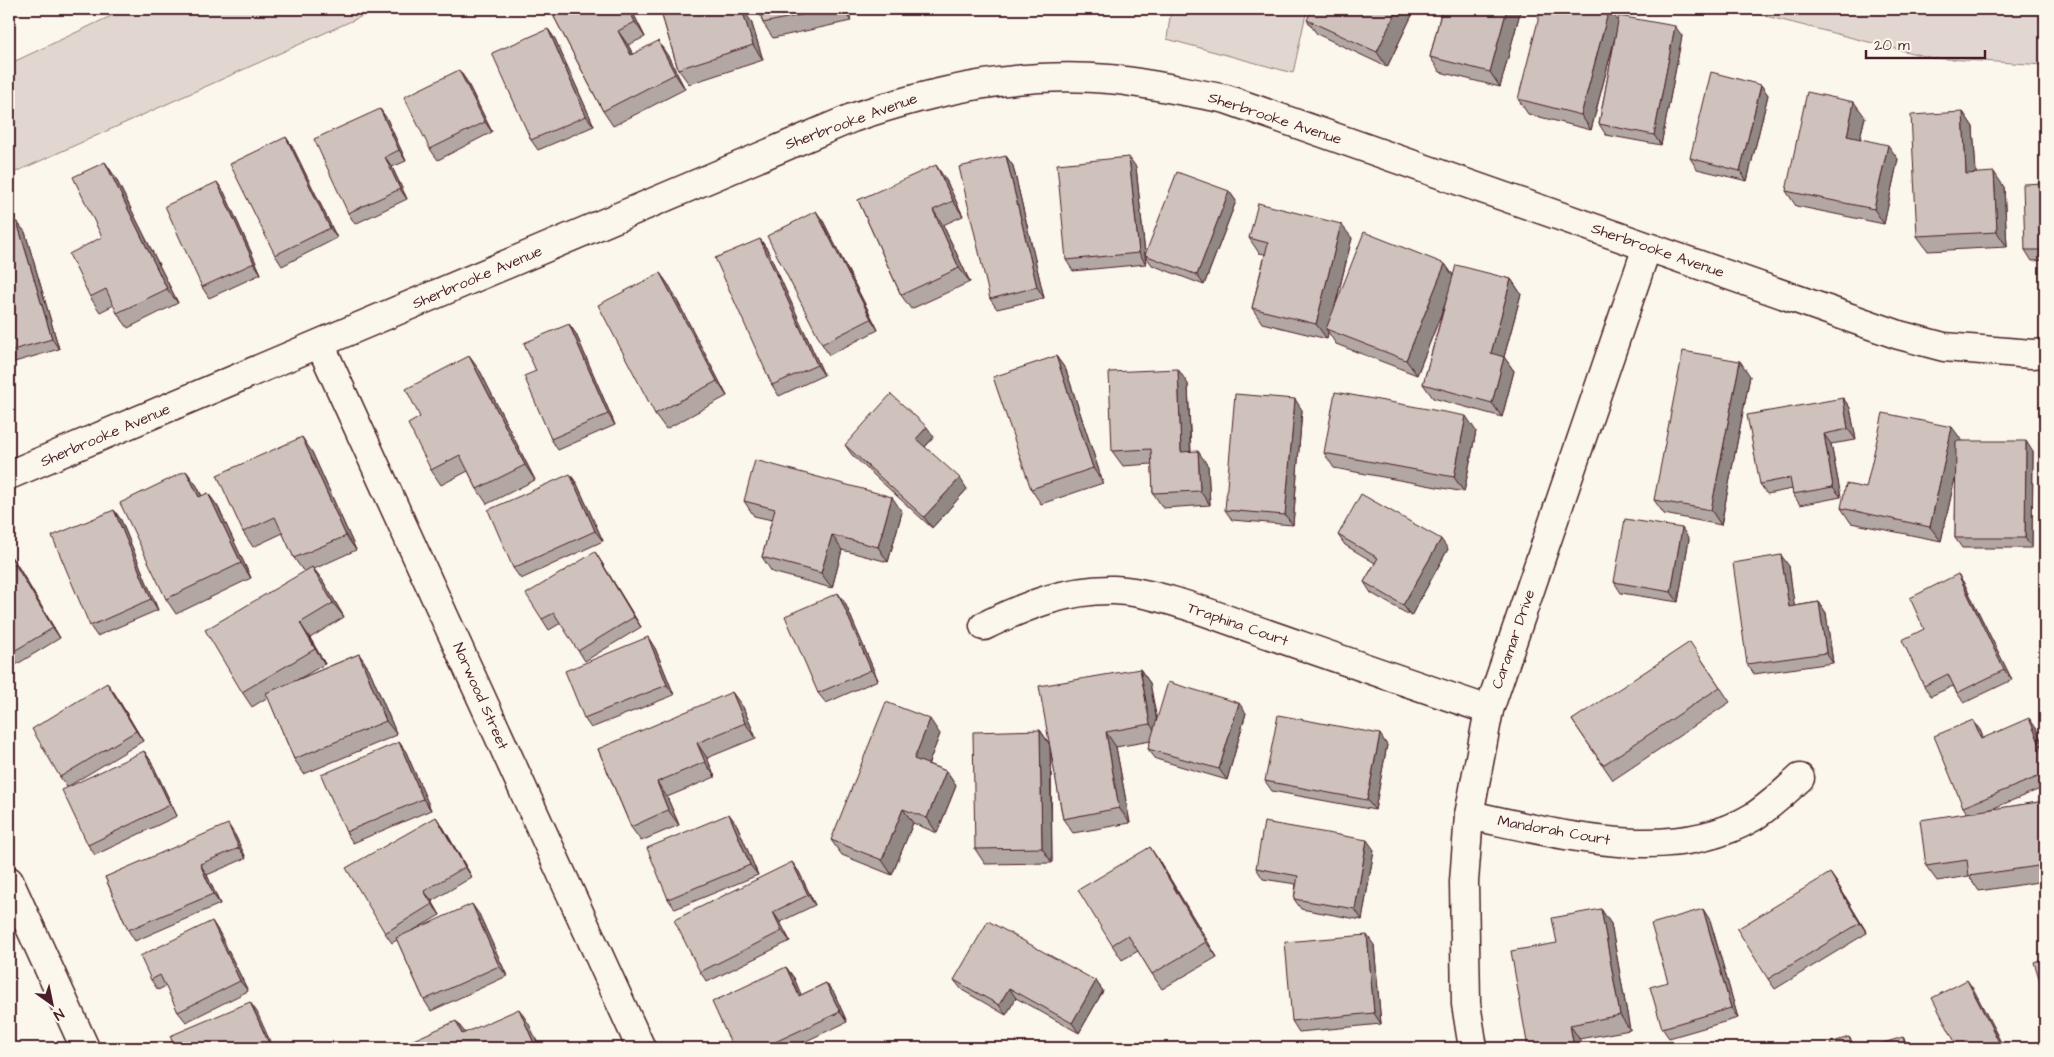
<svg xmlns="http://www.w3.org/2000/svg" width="2054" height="1057" font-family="'Architects Daughter',sans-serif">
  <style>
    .green { fill: #e2d7d0; stroke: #967b7e }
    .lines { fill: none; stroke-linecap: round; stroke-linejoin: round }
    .minor-casing { stroke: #4a1f2b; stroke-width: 31 }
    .minor { stroke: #fbf7ec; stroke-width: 28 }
    .wall { fill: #b2a7a2; stroke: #4a1f2b }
    .shaded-wall { fill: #918884; stroke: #4a1f2b }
    .building { fill: #cfc2bc; stroke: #4a1f2b }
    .labels { text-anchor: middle; stroke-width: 5; stroke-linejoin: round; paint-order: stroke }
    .street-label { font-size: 15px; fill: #4a1f2b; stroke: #fbf7ec }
  </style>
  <rect width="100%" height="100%" fill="#fbf7ec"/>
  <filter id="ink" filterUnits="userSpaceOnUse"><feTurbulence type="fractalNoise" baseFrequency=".02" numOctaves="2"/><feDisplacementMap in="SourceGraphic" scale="10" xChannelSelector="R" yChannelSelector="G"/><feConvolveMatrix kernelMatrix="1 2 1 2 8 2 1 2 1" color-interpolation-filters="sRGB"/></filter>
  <g filter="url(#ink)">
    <g class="green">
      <polygon points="126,9 378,9 9,175 9,64"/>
      <polygon points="1171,9 1307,9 1293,73 1167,39"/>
      <polygon points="1738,9 2045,9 2045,65 1932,58"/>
    </g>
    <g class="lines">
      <g class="minor-casing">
        <g id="minor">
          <polyline points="320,344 641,1048"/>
          <path d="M9,475L852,118C934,90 1021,71 1109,79C1149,83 1187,92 1226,99L1899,335L1944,347L2032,354L2045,353"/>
          <path d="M984,626C1025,606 1066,589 1114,590C1158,592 1214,615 1256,630C1334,657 1411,684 1489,710"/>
          <path d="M1469,815C1557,833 1670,867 1753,817C1770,806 1785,792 1800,778"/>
          <polyline points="9,881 85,1048"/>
          <polyline points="1473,1048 1466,1004 1464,882 1469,815 1489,710 1647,247"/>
        </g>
      </g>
      <use href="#minor" class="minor"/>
    </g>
    <g class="wall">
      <polygon points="631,9 645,37 628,45 633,54 668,56 685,89 613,126 603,111 551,11"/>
      <polygon points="660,9 726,9 726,10 751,21 763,60 689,84 678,69"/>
      <polygon points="759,9 848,9 851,21 773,38 763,23"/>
      <polygon points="1415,9 1387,67 1317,34 1307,20"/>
      <polygon points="1442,9 1521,9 1500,87 1440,72 1430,57"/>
      <polygon points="1618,21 1682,36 1661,145 1606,135 1599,124 1615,38 1591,130 1528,114 1518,99"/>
      <polygon points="548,29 555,39 594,126 538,150 531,140"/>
      <polygon points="459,70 466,80 492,132 438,160 430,149"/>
      <polygon points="1761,85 1768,95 1747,181 1697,169 1690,158"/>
      <polygon points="380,109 387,119 406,161 392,167 407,199 355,224 348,213"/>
      <polygon points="1963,112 1973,127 1976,173 2004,187 2007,247 1928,251 1917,236"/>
      <polygon points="1865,117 1860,138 1898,159 1884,224 1796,206 1786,191"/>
      <polygon points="286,137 293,148 337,238 282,266 275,255"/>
      <polygon points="1006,156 1013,166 1044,298 997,309 990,299"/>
      <polygon points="105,162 115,177 178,303 128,328 117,313 114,305 100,312 90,297 102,237"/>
      <polygon points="1136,167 1145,254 1229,191 1236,201 1204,285 1152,265 1145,255 1146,264 1073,271 1066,260"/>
      <polygon points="946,180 963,216 943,225 970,282 911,309 901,295 858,200"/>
      <polygon points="2045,183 2045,260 2032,261 2025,250"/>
      <polygon points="224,192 261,274 209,298 202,287"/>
      <polygon points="823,221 878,330 829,355 822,344"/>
      <polygon points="17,222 25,232 59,349 11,363 9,360 9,225"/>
      <polygon points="1249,238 1352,238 1335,307 1445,264 1453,275 1511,279 1521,294 1504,357 1514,371 1502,417 1433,398 1423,384 1444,307 1417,375 1336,344 1328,332 1327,339 1262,323 1252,308 1265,254 1259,253"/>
      <polygon points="760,239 767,249 824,375 779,396 772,385"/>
      <polygon points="660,273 670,287 727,396 666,429 655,414"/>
      <polygon points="569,324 576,334 615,425 558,450 551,439 536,371"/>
      <polygon points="1056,356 1066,370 1103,483 1041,504 1031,489"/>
      <polygon points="480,371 535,480 487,504 477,489 468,471 441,485 431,470 420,417"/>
      <polygon points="1750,376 1721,525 1664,514 1654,500"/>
      <polygon points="1188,384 1191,451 1208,466 1210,505 1163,508 1153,493 1152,464 1123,466 1112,451"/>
      <polygon points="1843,398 1850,408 1856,440 1831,444 1841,497 1800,505 1793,494 1792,489 1767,494 1760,484"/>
      <polygon points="1302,410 1293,525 1232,520 1225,510"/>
      <polygon points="1476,431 1464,492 1334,468 1324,453"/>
      <polygon points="934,437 925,447 967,489 932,528 852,455 845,445"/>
      <polygon points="1962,441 2033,452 2032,548 1962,548 1955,538 1956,473 1941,541 1851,523 1841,508 1866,488"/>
      <polygon points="312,452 356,550 314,569 323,581 344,617 310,638 325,664 297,680 359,654 369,669 397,735 304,774 294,759 268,697 252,707 242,692 304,572 294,558 283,533 253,547 243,532"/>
      <polygon points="186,471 197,486 202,496 208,493 218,507 251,578 176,614 166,599"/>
      <polygon points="570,474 577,484 603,541 521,579 513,568"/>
      <polygon points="744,501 902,512 888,562 842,550 832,588 772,572 762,557 772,520 754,516"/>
      <polygon points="114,510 121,520 158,610 97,636 90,626"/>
      <polygon points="1338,535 1448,549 1411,616 1371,593 1364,582 1375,563 1345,545"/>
      <polygon points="1689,539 1678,602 1621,593 1614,582"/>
      <polygon points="595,552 602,563 641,627 585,661 561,623 549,630 542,619"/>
      <polygon points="9,554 16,563 60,638 9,669"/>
      <polygon points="1789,566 1794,606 1819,602 1826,613 1833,663 1754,674 1747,664"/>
      <polygon points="1958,574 1965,585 2012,680 1964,703 1957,693 1953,686 1931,696 1924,686 1924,629"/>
      <polygon points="845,603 878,680 826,703 818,693"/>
      <polygon points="655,648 674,695 591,728 584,718"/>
      <polygon points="1700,657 1730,702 1613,780 1572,720"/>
      <polygon points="1140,669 1150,683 1157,720 1246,713 1227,780 1156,759 1148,749 1151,741 1116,747 1130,823 1073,833 1063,819 1051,751 1052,863 985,864 975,849 1040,730 1049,743"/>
      <polygon points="107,683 115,694 143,741 67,787 60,777"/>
      <polygon points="743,707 756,738 707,758 715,777 667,797 679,825 641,841 631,827 598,749"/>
      <polygon points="2036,728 2045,750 2045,787 1989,810 2045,801 2045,881 1979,891 1969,876 1937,881 1926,866 1967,813 1963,807 1980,730 1983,738"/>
      <polygon points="940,734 928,764 946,771 956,786 937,833 913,823 892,875 842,855 831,840"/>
      <polygon points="399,742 406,752 431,810 353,843 346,832"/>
      <polygon points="1387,745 1375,810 1272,791 1265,781"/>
      <polygon points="144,751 151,761 177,816 95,855 88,845"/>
      <polygon points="737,825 758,875 675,909 668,899"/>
      <polygon points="443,827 472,877 432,901 440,915 414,930 479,914 507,976 431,1011 424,1000 397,940 392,943 385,933"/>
      <polygon points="235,835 246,858 207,875 220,904 135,941 128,930 105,877"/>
      <polygon points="1374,850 1362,920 1301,909 1294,899 1296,884 1263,879 1256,868"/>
      <polygon points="792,862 799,872 815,905 780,922 790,941 707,982 700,972"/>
      <polygon points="1160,862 1217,957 1162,989 1152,974 1138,951 1122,960 1112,945"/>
      <polygon points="1830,873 1837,883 1867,933 1775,989 1768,979"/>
      <polygon points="1601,909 1611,924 1630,1030 1528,1048"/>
      <polygon points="1710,920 1738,1018 1669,1038 1662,1028 1668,982"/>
      <polygon points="219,932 248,991 186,1022 178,1012 166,986 158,990 151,980"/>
      <polygon points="1374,945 1381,1024 1299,1032 1292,1021"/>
      <polygon points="786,967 794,978 801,995 826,983 834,993 847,1022 791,1048 733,1048"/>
      <polygon points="954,980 1096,981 1103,991 1079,1033 1016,998 1006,1015 962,990"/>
    </g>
    <g class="shaded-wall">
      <polygon points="628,9 631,9 645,37 635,22"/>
      <polygon points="720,9 726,9 731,26 721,12"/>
      <polygon points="742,9 743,9 751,21 763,60 753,45"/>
      <polygon points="842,9 848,9 851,21"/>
      <polygon points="1397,9 1415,9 1387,67 1377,52"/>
      <polygon points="1507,9 1521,9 1500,87 1490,72"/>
      <polygon points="1609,9 1610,9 1619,22 1591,130 1581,115"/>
      <polygon points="1675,26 1682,36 1661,145 1654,135"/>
      <polygon points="548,29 555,39 594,126 586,116"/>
      <polygon points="618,31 628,45 641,70 631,55"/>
      <polygon points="658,41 668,56 685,89 675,74"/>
      <polygon points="459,70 466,80 492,132 485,122"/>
      <polygon points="1761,85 1768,95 1747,181 1740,171"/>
      <polygon points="1854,102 1865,117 1857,150 1847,136"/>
      <polygon points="380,109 387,119 406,161 399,150"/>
      <polygon points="1963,112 1973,127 1977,188 1966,174"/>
      <polygon points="286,137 293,148 337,238 330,228"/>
      <polygon points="1888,145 1898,159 1884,224 1874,209"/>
      <polygon points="1006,156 1013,166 1044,298 1037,287"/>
      <polygon points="385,157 392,167 407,199 400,189"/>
      <polygon points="1129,157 1136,167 1146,264 1139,253"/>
      <polygon points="105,162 115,177 178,303 167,289"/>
      <polygon points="936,165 946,180 963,216 953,201"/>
      <polygon points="1994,172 2004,187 2007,247 1997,232"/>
      <polygon points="217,182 224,192 261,274 254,263"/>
      <polygon points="1229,191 1236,201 1204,285 1197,275"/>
      <polygon points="933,210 943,225 970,282 959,268"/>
      <polygon points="816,211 823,221 878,330 871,319"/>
      <polygon points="17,222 25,232 59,349 52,339"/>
      <polygon points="1341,224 1352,238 1329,330 1326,329 1328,332 1327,339 1316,324"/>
      <polygon points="760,239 767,249 824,375 817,365"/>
      <polygon points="1445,264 1455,279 1417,375 1406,360"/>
      <polygon points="660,273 670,287 727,396 717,381"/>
      <polygon points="1511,279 1521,294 1501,368 1491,353"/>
      <polygon points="569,324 576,334 615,425 608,414"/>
      <polygon points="469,356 480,371 535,480 525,465"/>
      <polygon points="1056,356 1066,370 1103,483 1093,468"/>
      <polygon points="1504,357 1514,371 1502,417 1492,403"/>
      <polygon points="1740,361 1750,376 1721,525 1711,510"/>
      <polygon points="1178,369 1188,384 1191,467 1181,452"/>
      <polygon points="1843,398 1850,408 1856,440 1848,429"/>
      <polygon points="1295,399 1302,410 1293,525 1285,515"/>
      <polygon points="1466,416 1476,431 1464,492 1454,477"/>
      <polygon points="927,427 934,437 923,449 916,439"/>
      <polygon points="1952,427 1963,442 1941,541 1930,527"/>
      <polygon points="1824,434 1831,444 1841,497 1833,487"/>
      <polygon points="302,437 312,452 356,550 346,536"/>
      <polygon points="2026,441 2033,452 2032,548 2025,538"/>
      <polygon points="1198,451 1208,466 1210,505 1200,491"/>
      <polygon points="186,471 197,486 209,512 199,497"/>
      <polygon points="570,474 577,484 603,541 595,531"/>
      <polygon points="960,478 967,489 932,528 924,517"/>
      <polygon points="208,493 218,507 251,578 241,563"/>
      <polygon points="892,497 902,512 888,562 878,547"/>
      <polygon points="114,510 121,520 158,610 151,599"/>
      <polygon points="1682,528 1689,539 1678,602 1671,592"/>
      <polygon points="832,535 842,550 832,588 821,573"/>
      <polygon points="1441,539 1448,549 1411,616 1403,605"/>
      <polygon points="595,552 602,563 641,627 634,617"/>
      <polygon points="9,554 16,563 60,638 53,628"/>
      <polygon points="1781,555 1789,566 1796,617 1789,607"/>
      <polygon points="312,567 323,581 344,617 333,603"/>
      <polygon points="1958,574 1965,585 2012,680 2004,670"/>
      <polygon points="838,593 845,603 878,680 871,670"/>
      <polygon points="1819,602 1826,613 1833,663 1826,653"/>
      <polygon points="300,623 310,638 325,664 315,649"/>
      <polygon points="648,637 655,648 674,695 667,685"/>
      <polygon points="359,654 369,669 397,735 386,721"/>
      <polygon points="1140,669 1150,683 1160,739 1150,724"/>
      <polygon points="107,683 115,694 143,741 136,731"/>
      <polygon points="732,692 743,707 756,738 745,723"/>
      <polygon points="1239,703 1246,713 1227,780 1219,769"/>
      <polygon points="2029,718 2036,728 2045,750 2045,757"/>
      <polygon points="930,719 940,734 925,773 914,759"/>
      <polygon points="1973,720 1980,730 1988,749 1981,739"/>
      <polygon points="1040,730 1050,745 1052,863 1042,848"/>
      <polygon points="1106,732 1116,747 1130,823 1119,808"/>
      <polygon points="1380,734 1387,745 1375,810 1367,800"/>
      <polygon points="399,742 406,752 431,810 423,799"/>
      <polygon points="697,743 707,758 715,777 705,762"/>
      <polygon points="144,751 151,761 177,816 170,805"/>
      <polygon points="946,771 956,786 937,833 927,818"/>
      <polygon points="657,782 667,797 679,825 668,810"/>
      <polygon points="903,809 913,823 892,875 882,860"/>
      <polygon points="729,814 737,825 758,875 750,865"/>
      <polygon points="436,817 443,827 472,877 465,867"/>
      <polygon points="228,824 235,835 246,858 239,848"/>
      <polygon points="1367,840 1374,850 1362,920 1355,909"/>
      <polygon points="1150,847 1160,862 1217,957 1206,942"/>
      <polygon points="792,862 799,872 815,905 808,895"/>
      <polygon points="200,864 207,875 220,904 213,894"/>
      <polygon points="1830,873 1837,883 1867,933 1860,923"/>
      <polygon points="424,891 432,901 440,915 432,904"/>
      <polygon points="472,904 479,914 507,976 499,966"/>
      <polygon points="1601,909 1611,924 1630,1030 1620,1015"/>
      <polygon points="1703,909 1710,920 1738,1018 1731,1008"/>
      <polygon points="773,912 780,922 790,941 782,931"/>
      <polygon points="212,921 219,932 248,991 240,981"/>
      <polygon points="1367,935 1374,945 1381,1024 1374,1013"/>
      <polygon points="786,967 794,978 806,1006 799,996"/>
      <polygon points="1967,980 1974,990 2004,1048 2002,1048"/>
      <polygon points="1096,981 1103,991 1079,1033 1072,1023"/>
      <polygon points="826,983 834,993 847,1022 840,1012"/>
      <polygon points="1009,988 1016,998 1006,1015 999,1005"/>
      <polygon points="250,1002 257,1012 273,1048 271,1048"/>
      <polygon points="519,1009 529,1024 540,1048 536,1048"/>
      <polygon points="456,1021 467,1035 462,1034"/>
      <polygon points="1570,1025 1580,1040 1582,1048 1574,1048"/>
      <polygon points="1849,1037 1856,1047 1857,1048 1853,1048"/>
      <polygon points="1903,1037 1910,1048 1906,1048"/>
    </g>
    <g class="building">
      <polygon points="556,9 628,9 635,22 618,31 631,55 658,41 675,74 603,111 551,11"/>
      <polygon points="660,9 720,9 721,12 731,9 742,9 753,45 678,69"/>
      <polygon points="759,9 829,9 763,23"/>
      <polygon points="1312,9 1397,9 1377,52 1307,20"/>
      <polygon points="1442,9 1507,9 1490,72 1430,57"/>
      <polygon points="1541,9 1609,9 1581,115 1518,99"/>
      <polygon points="1619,16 1675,26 1654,135 1599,124"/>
      <polygon points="548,29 586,116 531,140 492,53"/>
      <polygon points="459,70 485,122 430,149 404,97"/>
      <polygon points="1711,72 1761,85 1740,171 1690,158"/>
      <polygon points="1807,92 1854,102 1847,136 1888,145 1874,209 1786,191"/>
      <polygon points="380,109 399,150 385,157 400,189 348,213 314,139"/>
      <polygon points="1963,112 1966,174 1994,172 1997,232 1917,236 1911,115"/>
      <polygon points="286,137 330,228 275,255 230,164"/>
      <polygon points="1006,156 1037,287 990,299 959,167"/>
      <polygon points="1129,157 1139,253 1066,260 1057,164"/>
      <polygon points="105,162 167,289 117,313 106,289 90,297 69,254 102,237 73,177"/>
      <polygon points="936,165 953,201 933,210 959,268 901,295 858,200"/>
      <polygon points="1177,172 1229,191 1197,275 1145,255"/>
      <polygon points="217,182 254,263 202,287 165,206"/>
      <polygon points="2045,183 2045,250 2025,250 2023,184"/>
      <polygon points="1258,203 1341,224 1316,324 1252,308 1268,243 1249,238"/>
      <polygon points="816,211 871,319 822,344 767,236"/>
      <polygon points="17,222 52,339 9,351 9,225"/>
      <polygon points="1364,232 1445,264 1406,360 1326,329"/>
      <polygon points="760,239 817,365 772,385 715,258"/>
      <polygon points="1456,265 1511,279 1491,353 1504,357 1492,403 1423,384"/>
      <polygon points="660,273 717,381 655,414 598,305"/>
      <polygon points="569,324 608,414 551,439 524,376 536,371 524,343"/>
      <polygon points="1683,351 1740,361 1711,510 1654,500"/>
      <polygon points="469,356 525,465 477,489 460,455 431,470 408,424 420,417 406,389"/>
      <polygon points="1056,356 1093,468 1031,489 993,377"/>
      <polygon points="1178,369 1181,452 1198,451 1200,491 1153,493 1151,449 1112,451 1109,372"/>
      <polygon points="1335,392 1466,416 1454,477 1324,453"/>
      <polygon points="891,394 927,427 916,439 960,478 924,517 845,445"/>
      <polygon points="1235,394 1295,399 1285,515 1225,510"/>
      <polygon points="1843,398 1848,429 1824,434 1833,487 1793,494 1790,478 1760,484 1747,415"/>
      <polygon points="1883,413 1952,427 1930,527 1841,508 1846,484 1866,488"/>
      <polygon points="302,437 346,536 294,558 275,517 243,532 217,475"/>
      <polygon points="1956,441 2026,441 2025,538 1955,538"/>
      <polygon points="755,460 892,497 878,547 832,535 821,573 762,557 775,509 744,501"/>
      <polygon points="186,471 199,497 208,493 241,563 166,599 120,503"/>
      <polygon points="570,474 595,531 513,568 488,510"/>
      <polygon points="1361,494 1441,539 1403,605 1364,582 1378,558 1338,535"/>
      <polygon points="114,510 151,599 90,626 52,536"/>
      <polygon points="1625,519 1682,528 1671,592 1614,582"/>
      <polygon points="595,552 634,617 578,651 554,613 542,619 526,594"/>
      <polygon points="9,554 53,628 9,654"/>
      <polygon points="1781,555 1789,607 1819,602 1826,653 1747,664 1733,563"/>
      <polygon points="312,567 333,603 300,623 315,649 242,692 205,630"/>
      <polygon points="1958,574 2004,670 1957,693 1948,674 1924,686 1902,640 1924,629 1910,598"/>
      <polygon points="838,593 871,670 818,693 785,616"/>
      <polygon points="648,637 667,685 584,718 565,671"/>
      <polygon points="1690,642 1720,687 1603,765 1572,720"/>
      <polygon points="359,654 386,721 294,759 266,693"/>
      <polygon points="1140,669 1150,724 1106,732 1119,808 1063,819 1039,686"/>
      <polygon points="1168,682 1239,703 1219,769 1148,749"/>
      <polygon points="107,683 136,731 60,777 32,729"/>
      <polygon points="732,692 745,723 697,743 705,762 657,782 668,810 631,827 598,749"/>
      <polygon points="886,702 930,719 914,759 946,771 927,818 903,809 882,860 831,840"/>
      <polygon points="1278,715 1380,734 1367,800 1265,781"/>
      <polygon points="2029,718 2045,757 2045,774 1963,807 1934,736 1973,720 1981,739"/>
      <polygon points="1040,730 1042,848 975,849 973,732"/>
      <polygon points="399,742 423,799 346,832 321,775"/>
      <polygon points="144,751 170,805 88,845 62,790"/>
      <polygon points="2045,801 2045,865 1969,876 1967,860 1926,866 1920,820"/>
      <polygon points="729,814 750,865 668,899 647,848"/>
      <polygon points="436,817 465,867 424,891 432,904 385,933 346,868"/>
      <polygon points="1264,822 1367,840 1355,909 1294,899 1298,876 1256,868"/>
      <polygon points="228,824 239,848 200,864 213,894 128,930 105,877"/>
      <polygon points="1150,847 1206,942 1152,974 1128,935 1112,945 1078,890"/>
      <polygon points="792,862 808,895 773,912 782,931 700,972 674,920"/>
      <polygon points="1830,873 1860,923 1768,979 1737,929"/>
      <polygon points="472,904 499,966 424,1000 396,938"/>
      <polygon points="1601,909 1620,1015 1570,1025 1574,1048 1528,1048 1511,951 1557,943 1552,918"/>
      <polygon points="1703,909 1731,1008 1662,1028 1650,987 1668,982 1651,924"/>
      <polygon points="212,921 240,981 178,1012 160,975 151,980 140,956"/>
      <polygon points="988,921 1096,981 1072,1023 1009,988 999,1005 954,980"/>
      <polygon points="1367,935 1374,1013 1292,1021 1285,942"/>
      <polygon points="2045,958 2045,997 2034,962"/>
      <polygon points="786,967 799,996 826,983 840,1012 762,1048 733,1048 712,1002"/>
      <polygon points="1967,980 2002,1048 1958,1048 1932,998"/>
      <polygon points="250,1002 271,1048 175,1048 170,1036"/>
      <polygon points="519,1009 536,1048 403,1048 402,1045 456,1021 462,1034"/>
      <polygon points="1849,1037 1853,1048 1832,1048 1830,1043"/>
      <polygon points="1903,1037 1906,1048 1867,1048"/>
    </g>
  </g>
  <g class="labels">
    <g class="street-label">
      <text transform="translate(1275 118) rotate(18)" y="5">Sherbrooke Avenue</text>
      <text transform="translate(851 121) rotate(-20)" y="5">Sherbrooke Avenue</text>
      <text transform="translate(1658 250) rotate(19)" y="5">Sherbrooke Avenue</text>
      <text transform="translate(477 277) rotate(-23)" y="5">Sherbrooke Avenue</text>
      <text transform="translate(105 435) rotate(-23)" y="5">Sherbrooke Avenue</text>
      <text transform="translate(1238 624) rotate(19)" y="5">Traphina Court</text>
      <text transform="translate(1513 639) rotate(-71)" y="5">Caramar Drive</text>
      <text transform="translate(481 696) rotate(66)" y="5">Norwood Street</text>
      <text transform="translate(1554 830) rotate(10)" y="5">Mandorah Court</text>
    </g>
  </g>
  <rect width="2054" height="1057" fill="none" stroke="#fbf7ec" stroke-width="30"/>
  <rect x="15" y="15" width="2024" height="1027" fill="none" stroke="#4a1f2b" stroke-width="2" filter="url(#ink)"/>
  <g transform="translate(52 1004) rotate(147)" stroke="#fbf7ec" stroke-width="4" paint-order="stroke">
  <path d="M0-4L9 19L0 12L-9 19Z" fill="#4a1f2b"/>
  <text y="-8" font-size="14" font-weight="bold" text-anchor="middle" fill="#4a1f2b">N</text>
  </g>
  <path d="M1866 50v8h119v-8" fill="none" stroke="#4a1f2b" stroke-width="2.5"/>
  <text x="1874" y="50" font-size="15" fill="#4a1f2b" stroke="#fbf7ec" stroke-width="4" paint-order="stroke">20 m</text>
</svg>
